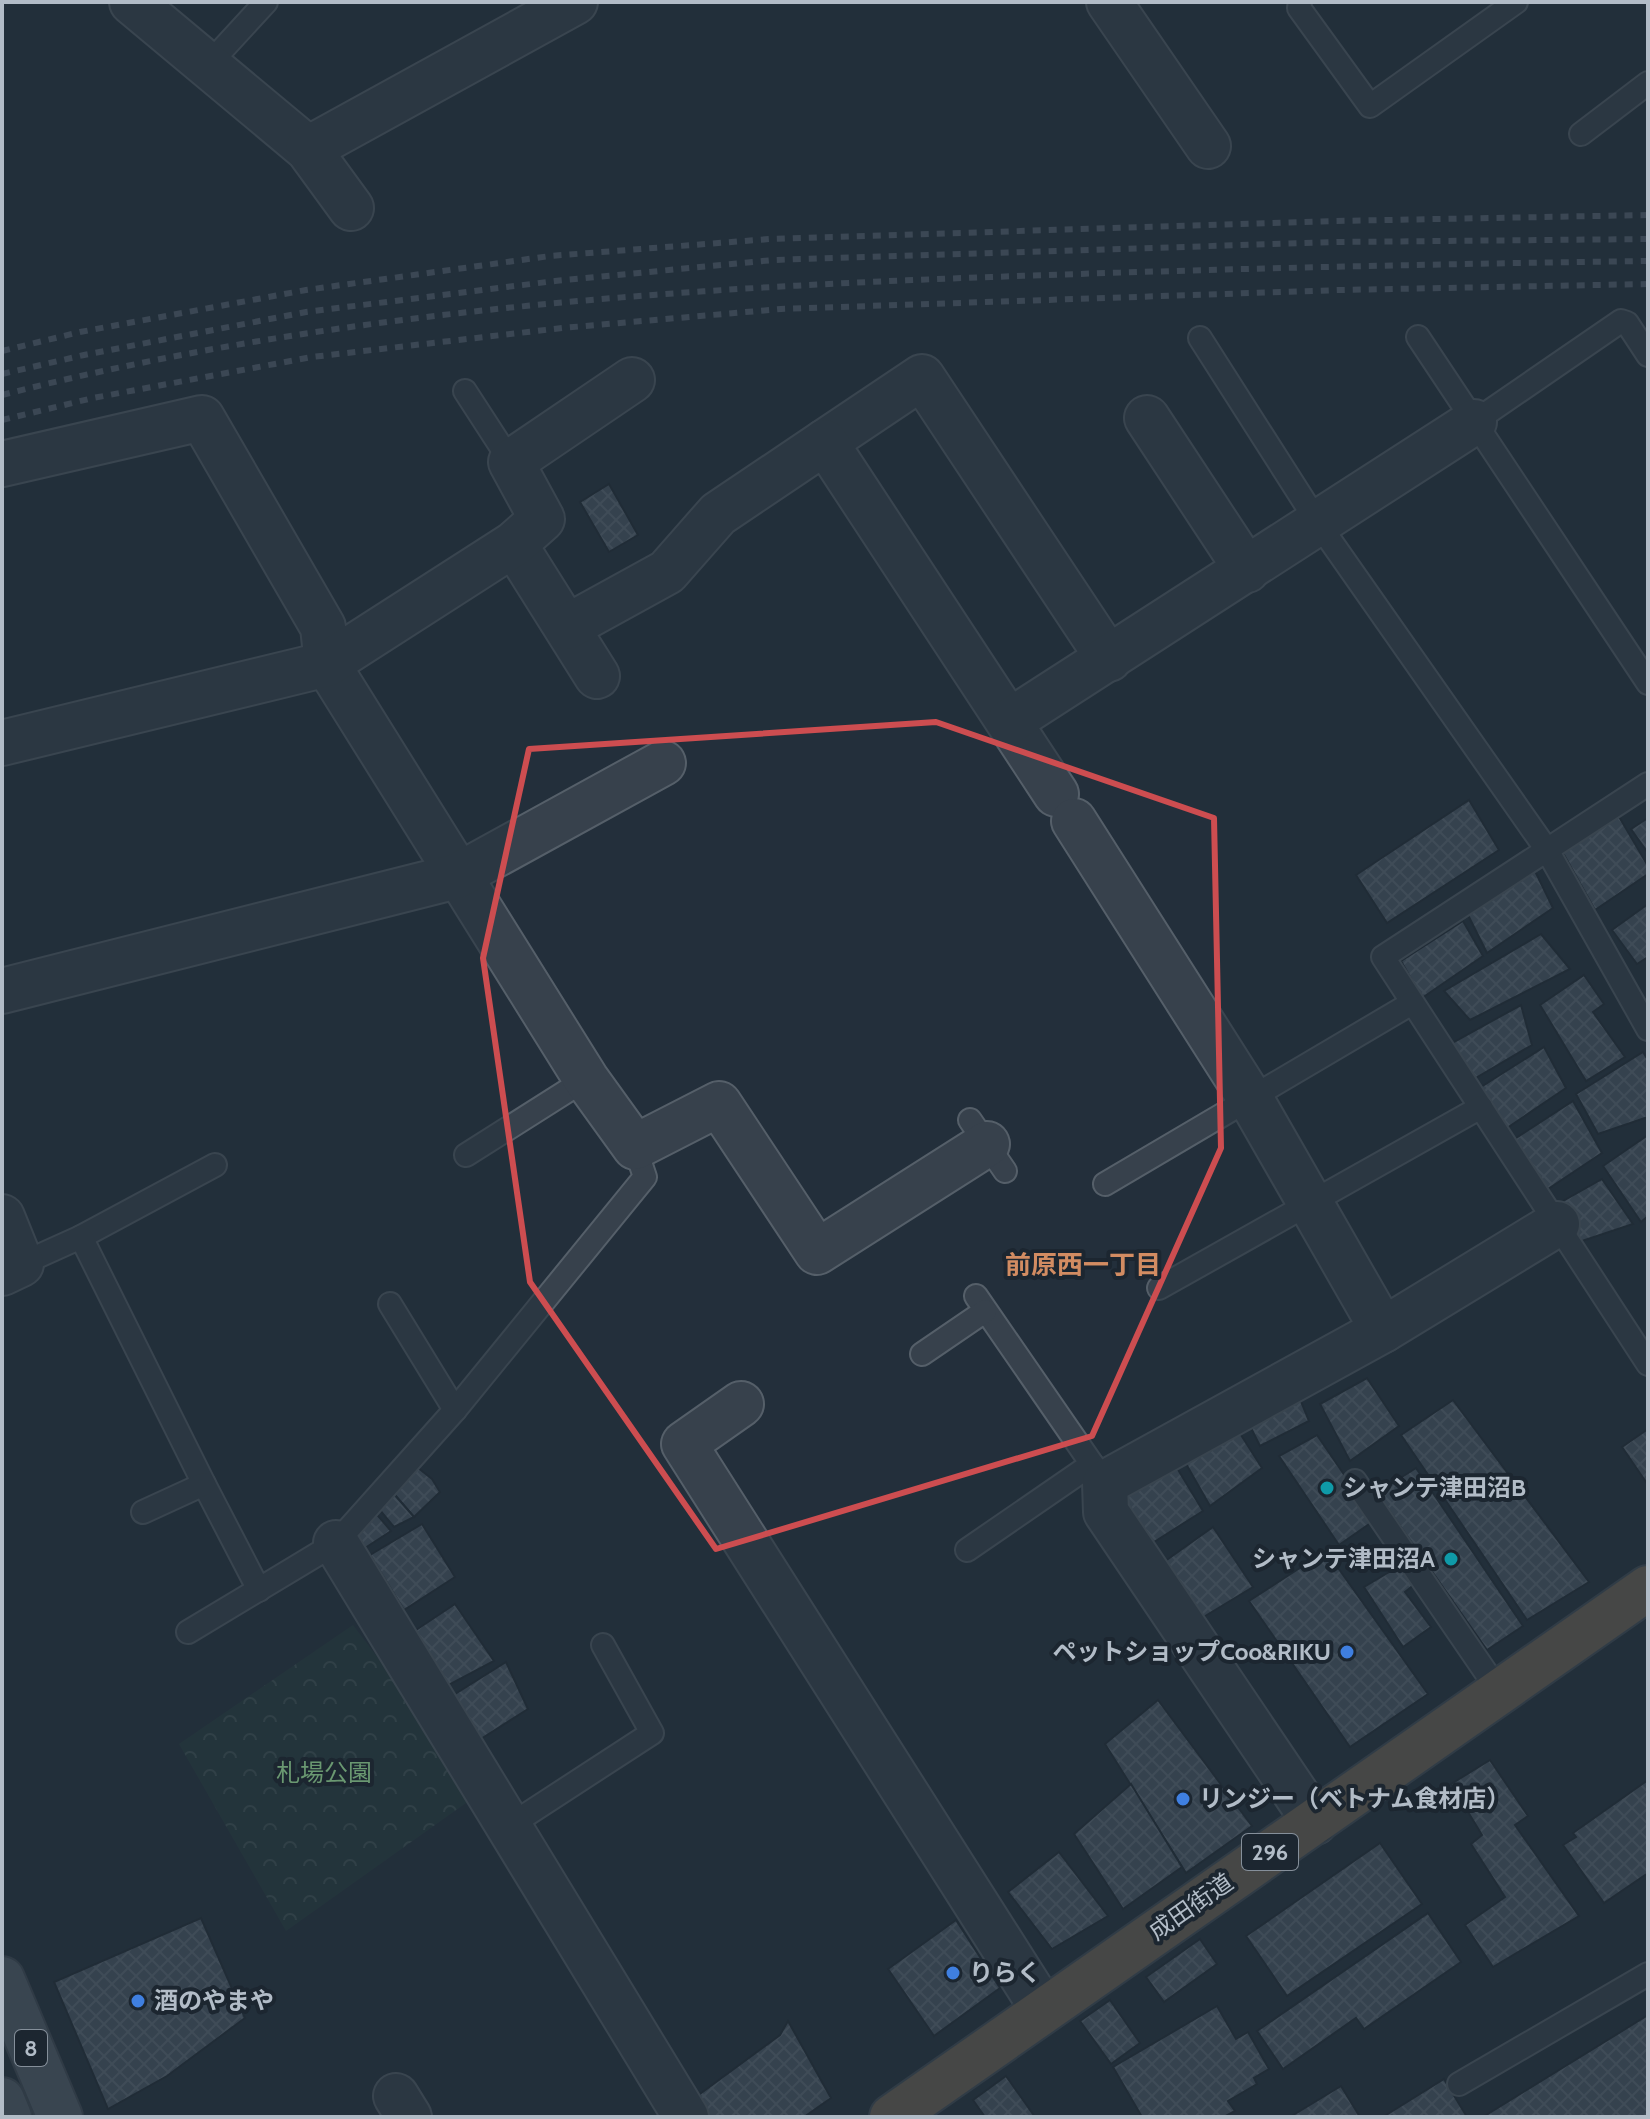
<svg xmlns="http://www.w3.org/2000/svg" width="1650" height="2119" font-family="Cabin,'Noto Sans JP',sans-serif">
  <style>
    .park { fill: url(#park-crowns) }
    .building { fill: url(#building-cross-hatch); stroke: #1e2832; stroke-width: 2 }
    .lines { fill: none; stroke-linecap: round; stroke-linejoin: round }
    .lane-casing { stroke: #555f69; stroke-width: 26 }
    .street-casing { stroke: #555f69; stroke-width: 48 }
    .primary-casing { stroke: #404a54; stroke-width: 48 }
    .highway-casing { stroke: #424c56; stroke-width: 48 }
    .lane { stroke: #37414c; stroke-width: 22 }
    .street { stroke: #37414c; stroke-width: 44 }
    .primary { stroke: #55606c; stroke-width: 44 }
    .highway { stroke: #716454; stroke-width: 44 }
    .rail { stroke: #596573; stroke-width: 6; stroke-dasharray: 8 8; stroke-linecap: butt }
    .marked { fill: none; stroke: #cd4d50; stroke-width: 6; stroke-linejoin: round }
    .culture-dot { fill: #0f9aa8; stroke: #1c2630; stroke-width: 3 }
    .shop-dot { fill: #3f7fe0; stroke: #1c2630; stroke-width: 3 }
    .labels { text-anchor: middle; stroke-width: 8; stroke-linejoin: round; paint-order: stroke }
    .shield { fill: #1c2630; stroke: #858f9a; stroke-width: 2 }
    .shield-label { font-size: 22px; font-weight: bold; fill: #b2bcc7 }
    .poi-label { font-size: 24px; font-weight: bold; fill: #b2bcc7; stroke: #1c2630; text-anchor: start }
    .park-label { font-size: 24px; fill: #6a9871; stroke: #1c2630 }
    .street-label { font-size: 24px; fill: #b2bcc7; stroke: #1c2630 }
    .neighbourhood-label { font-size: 26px; font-weight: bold; fill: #d28c62; stroke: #1c2630 }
  </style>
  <defs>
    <pattern id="park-crowns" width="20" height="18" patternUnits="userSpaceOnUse" patternTransform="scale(2)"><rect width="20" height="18" fill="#253b3c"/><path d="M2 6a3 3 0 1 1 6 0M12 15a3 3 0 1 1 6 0" fill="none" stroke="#425557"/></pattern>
    <pattern id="building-cross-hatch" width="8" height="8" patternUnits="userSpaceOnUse" patternTransform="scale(2)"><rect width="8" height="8" fill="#4c5967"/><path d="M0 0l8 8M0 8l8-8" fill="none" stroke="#636f7b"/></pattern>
  </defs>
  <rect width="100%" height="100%" fill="#232f3b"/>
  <polygon class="park" points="353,1625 480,1793 286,1931 179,1744"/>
  <g class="building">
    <polygon points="609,484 638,535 609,552 580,502"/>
    <polygon points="1469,800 1499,850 1387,923 1356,875"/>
    <polygon points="1618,815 1648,866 1648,874 1595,910 1563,853"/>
    <polygon points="1648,818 1648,853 1631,829"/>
    <polygon points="1535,871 1553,908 1487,953 1468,915"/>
    <polygon points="1648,904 1648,957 1637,964 1612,930"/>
    <polygon points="1463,921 1483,956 1422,998 1401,961"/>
    <polygon points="1541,934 1570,969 1470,1020 1444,991"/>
    <polygon points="1584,975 1604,1004 1593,1012 1625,1057 1586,1081 1540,1005"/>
    <polygon points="1521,1005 1532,1045 1474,1079 1452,1043"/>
    <polygon points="1544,1047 1566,1088 1507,1128 1481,1087"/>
    <polygon points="1643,1052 1648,1060 1648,1117 1598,1134 1576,1094"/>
    <polygon points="1573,1101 1602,1153 1545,1191 1513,1140"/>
    <polygon points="1648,1135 1648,1216 1641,1222 1603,1166"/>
    <polygon points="1602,1179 1633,1224 1576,1243 1556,1205"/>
    <polygon points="1367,1378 1399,1426 1350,1461 1320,1404"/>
    <polygon points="1296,1389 1309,1421 1260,1446 1245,1416"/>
    <polygon points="1453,1400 1589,1582 1527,1620 1401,1435"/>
    <polygon points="1234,1424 1262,1468 1210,1506 1181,1455"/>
    <polygon points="1648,1429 1648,1485 1622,1447"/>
    <polygon points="1317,1435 1375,1520 1339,1545 1279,1456"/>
    <polygon points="1171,1458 1203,1511 1143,1549 1117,1487"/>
    <polygon points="417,1467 432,1479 440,1492 414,1517 394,1494"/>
    <polygon points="1416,1468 1523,1626 1487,1650 1377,1493"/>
    <polygon points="394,1494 414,1517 394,1527 379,1509"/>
    <polygon points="373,1510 391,1531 362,1550 350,1538"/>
    <polygon points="422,1524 455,1577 404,1610 370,1555"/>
    <polygon points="1213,1527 1253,1587 1192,1624 1154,1569"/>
    <polygon points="1326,1551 1428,1694 1350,1747 1249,1601"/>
    <polygon points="1401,1565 1415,1584 1405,1592 1431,1627 1403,1647 1364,1587"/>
    <polygon points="455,1604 494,1661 443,1688 410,1634"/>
    <polygon points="506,1662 528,1709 473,1744 444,1701"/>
    <polygon points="1158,1700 1252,1826 1186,1873 1105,1744"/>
    <polygon points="1490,1760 1528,1816 1515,1825 1579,1916 1493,1967 1465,1925 1505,1897 1471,1844 1482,1835 1451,1784"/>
    <polygon points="1648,1780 1648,1873 1604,1903 1563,1845 1576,1837 1573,1833"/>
    <polygon points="1131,1784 1182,1867 1123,1909 1074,1834"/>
    <polygon points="1380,1843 1422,1904 1287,1996 1246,1936"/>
    <polygon points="1059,1852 1108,1916 1052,1949 1008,1892"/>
    <polygon points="1428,1913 1461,1962 1364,2029 1356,2018 1283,2069 1257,2031"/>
    <polygon points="201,1918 245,2018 167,2076 108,2109 54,1982"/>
    <polygon points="956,1920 1000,1988 934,2036 888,1969"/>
    <polygon points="1200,1939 1217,1964 1164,2002 1146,1977"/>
    <polygon points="1110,2000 1140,2043 1111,2064 1080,2021"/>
    <polygon points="1217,2006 1236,2039 1248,2032 1269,2069 1254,2078 1257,2084 1228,2101 1235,2111 1224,2117 1142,2117 1113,2067"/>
    <polygon points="1648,2015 1648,2117 1483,2117"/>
    <polygon points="788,2021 831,2098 804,2117 700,2117 689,2102 780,2035"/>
    <polygon points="1006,2076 1035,2117 985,2117 973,2100"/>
    <polygon points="1444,2079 1467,2117 1383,2117"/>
    <polygon points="1341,2086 1360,2117 1290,2117"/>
  </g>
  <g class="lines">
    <g class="lane-casing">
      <g id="lane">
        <polyline points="1300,2 1299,8 1370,106 1516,2"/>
        <polyline points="209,64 266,2"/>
        <polyline points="1581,134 1648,83"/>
        <polyline points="1418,337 1648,683"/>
        <polyline points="1200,338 1318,523 1547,850 1648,1029"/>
        <polyline points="465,391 511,462"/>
        <polyline points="1474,422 1621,321 1627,323 1648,355"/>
        <polyline points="1648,784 1383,957 1648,1364"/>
        <polyline points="970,1120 1005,1171"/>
        <polyline points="466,1155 586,1079"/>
        <polyline points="1105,1184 1412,1003"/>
        <polyline points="81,1237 215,1165"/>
        <polyline points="21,1264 81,1237 204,1484 259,1590"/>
        <polyline points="1159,1288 1481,1107"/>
        <polyline points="976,1296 1105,1483"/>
        <polyline points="390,1304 455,1410"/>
        <polyline points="922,1354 985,1311"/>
        <polyline points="1355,1481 1500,1693"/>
        <polyline points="143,1512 204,1484"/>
        <polyline points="967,1550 1092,1464"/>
        <polyline points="188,1632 336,1543 455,1410 645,1177 635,1147"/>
        <polyline points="509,1826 652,1733 603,1645"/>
        <polyline points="1459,2084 1648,1974"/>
      </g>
    </g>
    <g class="street-casing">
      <g id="street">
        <polyline points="132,2 308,149 351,208"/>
        <polyline points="1109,2 1208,146"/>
        <polyline points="308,149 575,2"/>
        <polyline points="1147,418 1247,570"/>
        <polyline points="825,442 922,377 1109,659"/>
        <polyline points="2,464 202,418 323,627 327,664 586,1079 635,1147 719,1104 817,1252 987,1144"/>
        <polyline points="514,544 597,676"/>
        <polyline points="567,627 667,572 718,514 825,442 1056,794"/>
        <polyline points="1010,721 1474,422"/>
        <polyline points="2,743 327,664 514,544 542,519 511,462 632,380"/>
        <polyline points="1074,821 1250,1098 1383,1330"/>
        <polyline points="2,991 457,876 663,763"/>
        <polyline points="2,1217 21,1264 2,1273"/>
        <polyline points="741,1404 684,1444 1043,2009"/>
        <polyline points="336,1543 686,2117"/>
        <polyline points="1315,1822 1106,1512 1105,1483 1383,1330 1557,1224"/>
        <polyline points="396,2096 409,2117"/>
      </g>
    </g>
    <g class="primary-casing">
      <g id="primary">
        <polyline points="2,1979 60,2117"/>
        <polyline points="2,2100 9,2117"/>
      </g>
    </g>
    <g class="highway-casing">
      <polyline id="highway" points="892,2117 1648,1588"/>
    </g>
    <use href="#lane" class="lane"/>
    <use href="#street" class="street"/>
    <use href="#primary" class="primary"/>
    <use href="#highway" class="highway"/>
    <g class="rail">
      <polyline points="2,351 80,332 306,290 550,256 770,239 1334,221 1648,215"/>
      <polyline points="2,374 84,355 306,312 555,281 773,260 1338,242 1648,239"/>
      <path d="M2,395C325,312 659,289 991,277C1210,269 1429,264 1648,261"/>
      <polyline points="2,420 93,398 312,357 562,328 781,309 1340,290 1648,284"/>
    </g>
  </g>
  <path d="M0 0H1650V2119H0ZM936,722L1214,818L1221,1148L1092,1436L716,1549L530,1282L483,958L529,749Z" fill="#232f3b" fill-opacity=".55" fill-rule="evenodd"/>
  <path class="marked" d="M936,722L1214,818L1221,1148L1092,1436L716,1549L530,1282L483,958L529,749Z"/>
  <g class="culture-dot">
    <circle cx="1327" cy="1488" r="8"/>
    <circle cx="1451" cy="1559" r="8"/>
  </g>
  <g class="shop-dot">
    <circle cx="1347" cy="1652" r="8"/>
    <circle cx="1183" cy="1799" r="8"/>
    <circle cx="953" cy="1973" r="8"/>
    <circle cx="138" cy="2001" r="8"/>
  </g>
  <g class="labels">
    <g class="shield">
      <rect x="1242" y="1834" width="56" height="36" rx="6"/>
      <rect x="15" y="2030" width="32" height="36" rx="6"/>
    </g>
    <g class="shield-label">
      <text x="1270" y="1860">296</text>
      <text x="31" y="2056">8</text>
    </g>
    <g class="poi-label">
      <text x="1343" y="1496">シャンテ津田沼B</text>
      <text x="1435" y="1567" text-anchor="end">シャンテ津田沼A</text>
      <text x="1331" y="1660" text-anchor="end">ペットショップCoo&amp;RIKU</text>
      <text x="1199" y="1807">リンジー（ベトナム食材店）</text>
      <text x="969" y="1981">りらく</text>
      <text x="154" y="2009">酒のやまや</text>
    </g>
    <g class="park-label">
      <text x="324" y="1781">札場公園</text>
    </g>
    <g class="street-label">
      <text transform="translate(1191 1907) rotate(-35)" y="8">成田街道</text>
    </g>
    <g class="neighbourhood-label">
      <text x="1083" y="1274">前原西一丁目</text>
    </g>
  </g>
  <rect width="1650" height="2119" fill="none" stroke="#b2bcc7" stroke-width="8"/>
</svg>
